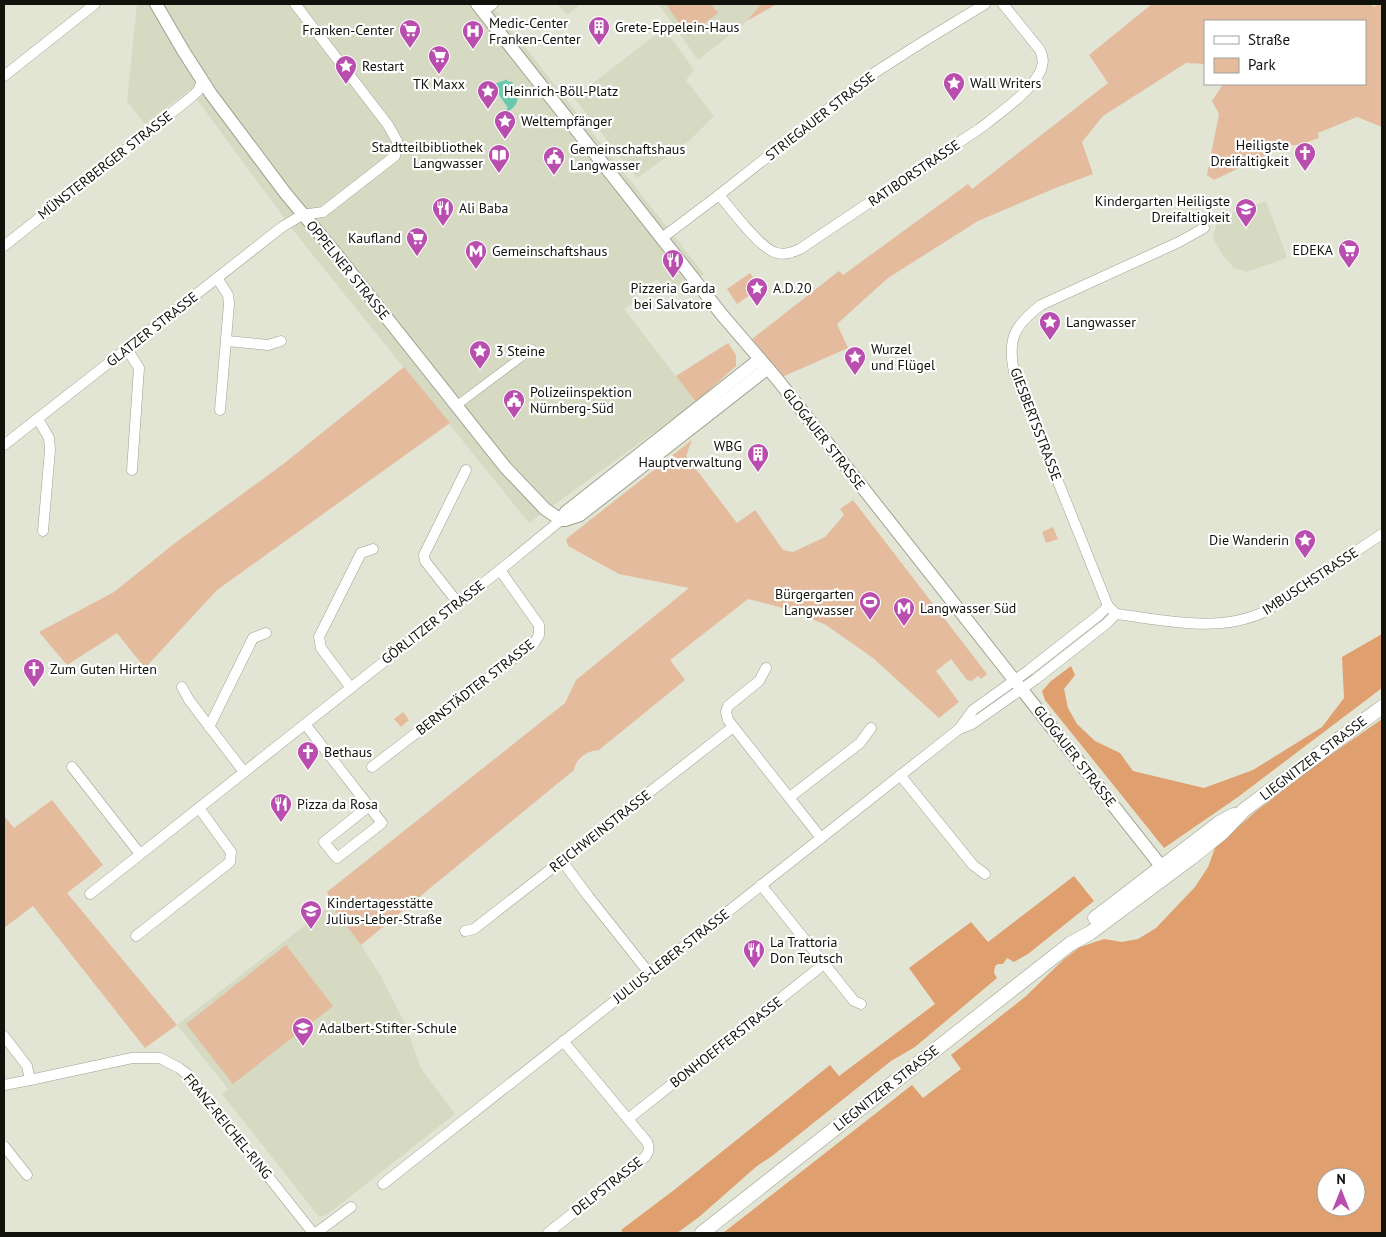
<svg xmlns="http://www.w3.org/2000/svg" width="1386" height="1237" font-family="'PT Sans',sans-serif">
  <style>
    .built { fill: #d6dac2 }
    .green { fill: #e4bb9d }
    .forest { fill: #e09f6e; fill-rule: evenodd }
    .water { fill: #69c9ad }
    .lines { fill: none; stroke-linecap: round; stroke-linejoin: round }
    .pedestrian-casing { stroke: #9ea191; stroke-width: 9 }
    .minor-casing { stroke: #9ea191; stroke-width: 11 }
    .tertiary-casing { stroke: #9ea191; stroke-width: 14 }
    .secondary-casing { stroke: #9ea191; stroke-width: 15 }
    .pedestrian { stroke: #fff; stroke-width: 8 }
    .minor { stroke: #fff; stroke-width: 10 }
    .tertiary { stroke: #fff; stroke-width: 12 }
    .secondary { stroke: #fff; stroke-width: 14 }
    .labels { text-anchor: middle; stroke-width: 4.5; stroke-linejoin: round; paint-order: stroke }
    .poi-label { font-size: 14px; fill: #11120c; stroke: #fff; text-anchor: start }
    .street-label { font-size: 14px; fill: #11120c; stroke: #fff }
  </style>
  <rect width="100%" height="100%" fill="#e2e5d4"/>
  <g class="built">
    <polygon points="137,4 491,4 704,274 684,288 667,291 657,279 634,292 637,301 624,309 696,402 529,523 296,234 190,90 145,124 127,101"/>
    <polygon points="557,4 581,4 567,15"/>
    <polygon points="659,4 761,4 747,21 698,60"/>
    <polygon points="664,28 694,70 686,80 714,116 689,141 637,178 574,98"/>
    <polygon points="1266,201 1286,254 1286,258 1247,272 1234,268 1222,254 1213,238 1218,218"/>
    <polygon points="331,905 361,945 380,975 404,1021 421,1068 455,1114 327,1215 319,1217 222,1094 228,1089 177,1025"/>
  </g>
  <g class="green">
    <polygon points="666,4 711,4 718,13 688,36"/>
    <polygon points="761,4 777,4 747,21"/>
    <polygon points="1152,4 1371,4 1374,7 1379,4 1382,4 1382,127 1357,117 1318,133 1319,138 1299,145 1287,145 1214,180 1207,175 1219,114 1212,101 1223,84 1365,84 1365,21 1205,21 1205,64 1186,63 1103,116 1082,142 1093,174 1053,189 978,221 888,278 837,324 848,348 782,377 752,339 839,271 843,275 968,184 972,189 1108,83 1089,55"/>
    <polygon points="750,273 760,288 737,304 727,289"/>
    <polygon points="728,343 736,355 736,366 696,402 676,376"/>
    <polygon points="404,367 450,423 217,590 145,668 117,633 67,665 39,632 114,592 175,543 282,465"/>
    <path d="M692,440L686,456L737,523L755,510L783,550L793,552L825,537L844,515L840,509L853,500L987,674L981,679L978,676L972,681L967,680L951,659L936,671L959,702L939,718L873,658L826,625L791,610L748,599L670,660L685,680L599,750C587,751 576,758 574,770L361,945L331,905L327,892L565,703L576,680L689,588L619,574L568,546L566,539Z"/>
    <polygon points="1053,527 1058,539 1046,543 1042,532"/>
    <polygon points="403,712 409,720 401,727 394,719"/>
    <polygon points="52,800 103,865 67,893 177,1025 145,1048 33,906 4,928 4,816 14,828"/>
    <polygon points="286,945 333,1006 233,1084 186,1024"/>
  </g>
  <g class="forest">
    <polygon points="1382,634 1382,688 1238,797 1164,848 1045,700 1042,691 1051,681 1071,666 1075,675 1064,689 1068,708 1077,724 1095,741 1120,753 1133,771 1204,788 1253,770 1322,727 1344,698 1342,657"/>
    <path d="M1382,719V1233H723L912,1085L923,1098L961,1069L951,1055L1025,997L1063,960L1080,947L1104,939L1122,942L1138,939L1156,928L1195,887L1208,867L1215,848L1228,836L1255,812L1316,765ZM1326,1177H1356V1207H1326Z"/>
    <polygon points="1074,876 1094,901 1028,954 1014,962 1007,958 1003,964 998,964 995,966 994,973 997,978 915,1047 891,1061 772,1156 757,1166 699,1217 677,1233 623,1233 621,1230 674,1190 830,1065 839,1076 935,1004 909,968 971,922 988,942"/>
  </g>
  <path class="water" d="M507,79V81L510,82L513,81L512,82C523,94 518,110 503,113L508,108L493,86C497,81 504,82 507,79Z"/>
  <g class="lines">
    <g class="pedestrian-casing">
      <polyline id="pedestrian" points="456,406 532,349"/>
    </g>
    <g class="minor-casing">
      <g id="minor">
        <polyline points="483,11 493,4"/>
        <polyline points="4,76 95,4"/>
        <path d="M719,195C731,209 761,250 777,253C786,255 793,252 800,249L979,129C996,116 1038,87 1042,66C1044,60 1042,55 1040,50L1003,4"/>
        <path d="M1204,228L1179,242L1041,305C1015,325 1007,338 1014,372L1108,606L1116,614C1165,620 1219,634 1266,611L1382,534"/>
        <polyline points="662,238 719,195 871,75 921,43 985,4"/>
        <polyline points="4,246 189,99 198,91 202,81"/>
        <polyline points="217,278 228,295 229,304 220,410"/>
        <polyline points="227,341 268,345 281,341"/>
        <polyline points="127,349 139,368 132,470"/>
        <polyline points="38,419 49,438 50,450 43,531"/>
        <polyline points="4,445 282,227 302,215 323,212 395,156 397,141 388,125 295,4"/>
        <polyline points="458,603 425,561 424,555 466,470"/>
        <polyline points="766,668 759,681 728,706 726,712 728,720 821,838"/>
        <polyline points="182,687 189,700 244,772"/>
        <polyline points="351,688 321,648 319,637 361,553 373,549"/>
        <polyline points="305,724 382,823 337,858 324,842 369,806"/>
        <polyline points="209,727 253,638 266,633"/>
        <polyline points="959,729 973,710 1029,670 1099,615 1108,606"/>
        <polyline points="72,767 140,854"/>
        <polyline points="372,767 535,642 539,635 539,625 500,570"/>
        <polyline points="900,775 973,865 985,874"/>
        <polyline points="790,797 860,743 871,728"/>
        <polyline points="562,861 588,896 649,973"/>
        <polyline points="761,885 854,1001 861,1004"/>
        <polyline points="90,894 500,570 561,520"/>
        <polyline points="465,931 474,929 733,727"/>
        <polyline points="136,936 230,862 231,852 199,808"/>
        <polyline points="4,1036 27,1066 30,1080"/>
        <polyline points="4,1085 30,1080 132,1058 160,1058 179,1068 187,1074 313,1233"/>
        <polyline points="628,1119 824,964"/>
        <polyline points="4,1146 27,1175"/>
        <polyline points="383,1184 959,729 972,724 1036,679 1106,624 1116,614"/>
        <polyline points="316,1233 351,1207"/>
        <path d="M548,1233L597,1194L644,1158C649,1153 650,1149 647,1142L563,1041"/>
      </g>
    </g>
    <g class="tertiary-casing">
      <g id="tertiary">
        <polyline points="156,4 184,52 211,94 286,194 333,250 505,467 545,509 561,520 565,520 580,515 768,368"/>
        <polyline points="477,4 723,316 777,379 1168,875"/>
        <polyline points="561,520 566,512 760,359"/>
      </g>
    </g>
    <g class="secondary-casing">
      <g id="secondary">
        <polyline points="1095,918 1219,823 1234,815"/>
        <polyline points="702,1233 1028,977 1070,944 1090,933 1191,858 1223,832 1244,810 1382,707"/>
      </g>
    </g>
    <use href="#pedestrian" class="pedestrian"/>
    <use href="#minor" class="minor"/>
    <use href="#tertiary" class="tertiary"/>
    <use href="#secondary" class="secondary"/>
  </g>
  <defs>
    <g id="building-pin" transform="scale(1.125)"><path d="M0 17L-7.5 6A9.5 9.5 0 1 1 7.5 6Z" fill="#b94eaf" stroke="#fff"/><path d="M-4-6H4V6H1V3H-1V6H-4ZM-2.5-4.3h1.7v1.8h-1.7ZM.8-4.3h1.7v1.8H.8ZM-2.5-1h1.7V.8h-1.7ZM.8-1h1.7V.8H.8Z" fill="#fff"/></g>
    <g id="supermarket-pin" transform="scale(1.125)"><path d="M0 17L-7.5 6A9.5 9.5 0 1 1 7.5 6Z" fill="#b94eaf" stroke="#fff"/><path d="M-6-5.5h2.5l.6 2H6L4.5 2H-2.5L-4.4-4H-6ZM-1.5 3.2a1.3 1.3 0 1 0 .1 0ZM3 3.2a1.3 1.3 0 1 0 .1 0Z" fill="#fff"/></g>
    <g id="hospital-pin" transform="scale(1.125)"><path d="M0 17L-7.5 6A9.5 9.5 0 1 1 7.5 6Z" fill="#b94eaf" stroke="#fff"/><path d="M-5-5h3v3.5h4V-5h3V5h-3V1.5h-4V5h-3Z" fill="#fff"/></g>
    <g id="sight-pin" transform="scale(1.125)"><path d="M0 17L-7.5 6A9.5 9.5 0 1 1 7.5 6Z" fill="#b94eaf" stroke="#fff"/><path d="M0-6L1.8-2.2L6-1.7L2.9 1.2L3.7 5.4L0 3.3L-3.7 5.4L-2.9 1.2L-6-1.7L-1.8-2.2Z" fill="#fff"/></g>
    <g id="church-pin" transform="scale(1.125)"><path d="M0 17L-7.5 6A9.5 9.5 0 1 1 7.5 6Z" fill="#b94eaf" stroke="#fff"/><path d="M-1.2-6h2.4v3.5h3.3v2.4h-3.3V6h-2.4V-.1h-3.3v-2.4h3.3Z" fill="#fff"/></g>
    <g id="library-pin" transform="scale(1.125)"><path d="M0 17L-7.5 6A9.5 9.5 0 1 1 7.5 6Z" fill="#b94eaf" stroke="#fff"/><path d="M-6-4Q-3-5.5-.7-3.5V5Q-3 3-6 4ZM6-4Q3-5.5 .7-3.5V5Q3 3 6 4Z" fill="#fff"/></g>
    <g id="civic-pin" transform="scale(1.125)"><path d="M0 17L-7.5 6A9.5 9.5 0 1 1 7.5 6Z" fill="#b94eaf" stroke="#fff"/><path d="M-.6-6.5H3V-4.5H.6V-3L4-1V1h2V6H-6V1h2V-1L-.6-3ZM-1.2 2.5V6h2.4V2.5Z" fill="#fff"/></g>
    <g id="restaurant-pin" transform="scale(1.125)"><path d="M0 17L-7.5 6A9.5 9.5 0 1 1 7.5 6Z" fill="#b94eaf" stroke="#fff"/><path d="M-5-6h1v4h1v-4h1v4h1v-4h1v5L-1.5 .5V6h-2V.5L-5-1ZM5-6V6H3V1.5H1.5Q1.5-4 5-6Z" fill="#fff"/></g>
    <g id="school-pin" transform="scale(1.125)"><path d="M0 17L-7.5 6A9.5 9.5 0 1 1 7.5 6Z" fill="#b94eaf" stroke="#fff"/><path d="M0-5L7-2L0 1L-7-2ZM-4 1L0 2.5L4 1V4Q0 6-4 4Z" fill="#fff"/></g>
    <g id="metro-pin" transform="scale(1.125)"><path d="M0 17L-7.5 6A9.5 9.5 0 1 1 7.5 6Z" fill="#b94eaf" stroke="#fff"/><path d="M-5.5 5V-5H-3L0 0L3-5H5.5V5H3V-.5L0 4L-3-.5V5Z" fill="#fff"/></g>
    <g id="stadium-pin" transform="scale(1.125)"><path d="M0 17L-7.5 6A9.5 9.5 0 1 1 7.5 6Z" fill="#b94eaf" stroke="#fff"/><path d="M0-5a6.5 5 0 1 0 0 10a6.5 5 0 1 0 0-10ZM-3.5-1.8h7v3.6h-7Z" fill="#fff"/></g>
  </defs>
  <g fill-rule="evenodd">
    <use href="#building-pin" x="599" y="27"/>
    <use href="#supermarket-pin" x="410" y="30"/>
    <use href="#hospital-pin" x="473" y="31"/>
    <use href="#supermarket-pin" x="439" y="56"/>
    <use href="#sight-pin" x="346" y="66"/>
    <use href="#sight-pin" x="954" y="83"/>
    <use href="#sight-pin" x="488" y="91"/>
    <use href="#sight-pin" x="505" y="121"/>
    <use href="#church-pin" x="1305" y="153"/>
    <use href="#library-pin" x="499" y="155"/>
    <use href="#civic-pin" x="554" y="157"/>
    <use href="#restaurant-pin" x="443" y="208"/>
    <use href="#school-pin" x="1246" y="209"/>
    <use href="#supermarket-pin" x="417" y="238"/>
    <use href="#supermarket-pin" x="1349" y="250"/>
    <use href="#metro-pin" x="476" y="251"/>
    <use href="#restaurant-pin" x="673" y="260"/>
    <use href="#sight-pin" x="757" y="288"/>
    <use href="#sight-pin" x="1050" y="322"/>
    <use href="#sight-pin" x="480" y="351"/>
    <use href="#sight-pin" x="855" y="357"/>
    <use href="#civic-pin" x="514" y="400"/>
    <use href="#building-pin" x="758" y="454"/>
    <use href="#sight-pin" x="1305" y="540"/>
    <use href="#stadium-pin" x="870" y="602"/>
    <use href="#metro-pin" x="904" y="608"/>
    <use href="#church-pin" x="34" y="669"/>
    <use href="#church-pin" x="308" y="752"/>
    <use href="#restaurant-pin" x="281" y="804"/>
    <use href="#school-pin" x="311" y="911"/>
    <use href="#restaurant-pin" x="754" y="950"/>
    <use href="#school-pin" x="303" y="1028"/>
  </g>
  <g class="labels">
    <g class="poi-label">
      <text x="489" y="28">Medic-Center<tspan x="489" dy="16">Franken-Center</tspan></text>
      <text x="615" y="32">Grete-Eppelein-Haus</text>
      <text x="394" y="35" text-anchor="end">Franken-Center</text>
      <text x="362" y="71">Restart</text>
      <text x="970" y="88">Wall Writers</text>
      <text x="439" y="89" text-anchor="middle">TK Maxx</text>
      <text x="504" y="96">Heinrich-Böll-Platz</text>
      <text x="521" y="126">Weltempfänger</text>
      <text x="1289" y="150" text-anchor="end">Heiligste<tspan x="1289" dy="16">Dreifaltigkeit</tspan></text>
      <text x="483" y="152" text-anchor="end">Stadtteilbibliothek<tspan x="483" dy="16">Langwasser</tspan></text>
      <text x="570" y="154">Gemeinschaftshaus<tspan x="570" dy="16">Langwasser</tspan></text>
      <text x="1230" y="206" text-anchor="end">Kindergarten Heiligste<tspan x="1230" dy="16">Dreifaltigkeit</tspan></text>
      <text x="459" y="213">Ali Baba</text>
      <text x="401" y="243" text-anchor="end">Kaufland</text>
      <text x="1333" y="255" text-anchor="end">EDEKA</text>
      <text x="492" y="256">Gemeinschaftshaus</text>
      <text x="673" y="293" text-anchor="middle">Pizzeria Garda<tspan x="673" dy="16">bei Salvatore</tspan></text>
      <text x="773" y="293">A.D.20</text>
      <text x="1066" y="327">Langwasser</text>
      <text x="871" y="354">Wurzel<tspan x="871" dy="16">und Flügel</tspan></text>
      <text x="496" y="356">3 Steine</text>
      <text x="530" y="397">Polizeiinspektion<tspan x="530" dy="16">Nürnberg-Süd</tspan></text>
      <text x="742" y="451" text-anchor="end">WBG<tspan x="742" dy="16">Hauptverwaltung</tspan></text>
      <text x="1289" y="545" text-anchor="end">Die Wanderin</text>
      <text x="854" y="599" text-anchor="end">Bürgergarten<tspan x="854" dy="16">Langwasser</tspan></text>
      <text x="920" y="613">Langwasser Süd</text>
      <text x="50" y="674">Zum Guten Hirten</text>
      <text x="324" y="757">Bethaus</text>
      <text x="297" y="809">Pizza da Rosa</text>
      <text x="327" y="908">Kindertagesstätte<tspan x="327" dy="16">Julius-Leber-Straße</tspan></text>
      <text x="770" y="947">La Trattoria<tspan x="770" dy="16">Don Teutsch</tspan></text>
      <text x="319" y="1033">Adalbert-Stifter-Schule</text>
    </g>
    <g class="street-label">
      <text transform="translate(820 116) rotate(-38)" y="5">STRIEGAUER STRASSE</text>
      <text transform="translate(105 165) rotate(-38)" y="5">MÜNSTERBERGER STRASSE</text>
      <text transform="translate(914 173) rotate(-34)" y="5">RATIBORSTRASSE</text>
      <text transform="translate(348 270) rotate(51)" y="5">OPPELNER STRASSE</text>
      <text transform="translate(152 329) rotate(-38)" y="5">GLATZER STRASSE</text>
      <text transform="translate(1036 424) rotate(69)" y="5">GIESBERTSSTRASSE</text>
      <text transform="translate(824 439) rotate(52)" y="5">GLOGAUER STRASSE</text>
      <text transform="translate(1310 581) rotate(-33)" y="5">IMBUSCHSTRASSE</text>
      <text transform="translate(433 622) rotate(-38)" y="5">GÖRLITZER STRASSE</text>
      <text transform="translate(475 687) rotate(-38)" y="5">BERNSTÄDTER STRASSE</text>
      <text transform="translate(1075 756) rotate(52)" y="5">GLOGAUER STRASSE</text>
      <text transform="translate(1313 758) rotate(-37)" y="5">LIEGNITZER STRASSE</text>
      <text transform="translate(600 831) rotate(-38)" y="5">REICHWEINSTRASSE</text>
      <text transform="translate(671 956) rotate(-38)" y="5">JULIUS-LEBER-STRASSE</text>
      <text transform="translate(726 1042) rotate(-38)" y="5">BONHOEFFERSTRASSE</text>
      <text transform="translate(886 1088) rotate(-38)" y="5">LIEGNITZER STRASSE</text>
      <text transform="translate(228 1126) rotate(51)" y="5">FRANZ-REICHEL-RING</text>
      <text transform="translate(607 1186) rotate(-38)" y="5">DELPSTRASSE</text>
    </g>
  </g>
  <rect width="1386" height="1237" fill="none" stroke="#11120c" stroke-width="10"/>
  <rect x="1204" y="20" width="162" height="65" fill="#ffffff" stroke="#a0a09e"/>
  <rect x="1214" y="36" width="25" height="8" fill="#ffffff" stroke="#a0a09e"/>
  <text x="1248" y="45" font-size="15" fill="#11120c">Straße</text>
  <rect x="1214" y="58" width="25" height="15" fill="#e4bb9d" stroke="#a0a09e"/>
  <text x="1248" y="70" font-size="15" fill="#11120c">Park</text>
  <g transform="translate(1341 1192)"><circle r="24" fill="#ffffff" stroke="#a0a09e"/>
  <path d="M0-4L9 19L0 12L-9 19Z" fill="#b94eaf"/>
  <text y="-8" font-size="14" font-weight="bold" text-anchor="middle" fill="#11120c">N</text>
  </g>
</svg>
